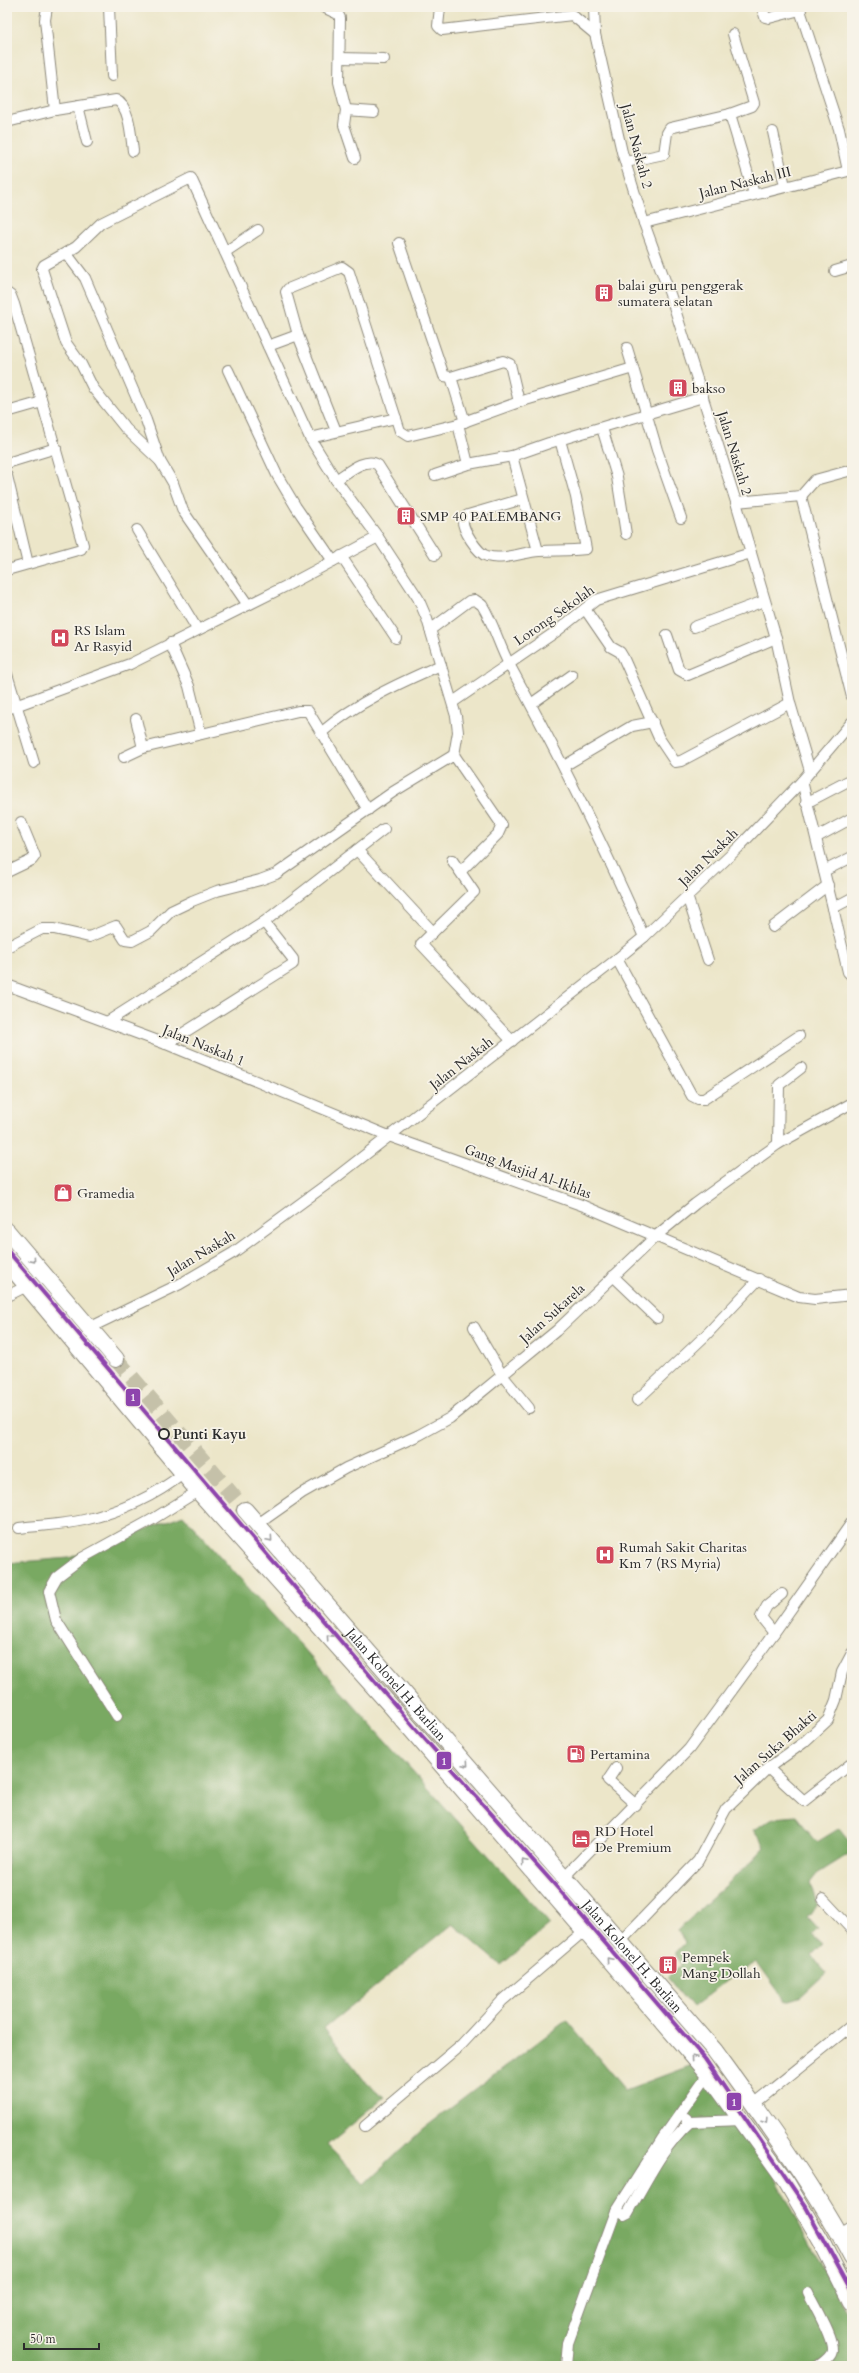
<svg xmlns="http://www.w3.org/2000/svg" width="859" height="2373" font-family="Cardo,serif">
  <style>
    .forest { fill: #79a962; stroke: #526a46 }
    .lines { fill: none; stroke-linecap: round; stroke-linejoin: round }
    .trunk-tunnel { stroke: #c5c1a9; stroke-width: 16; stroke-dasharray: 16 8; stroke-linecap: butt }
    .minor-casing { stroke: #8c887a; stroke-width: 12 }
    .trunk-casing { stroke: #8c887a; stroke-width: 18 }
    .minor { stroke: #fff; stroke-width: 10 }
    .trunk { stroke: #fff; stroke-width: 16 }
    .rail-1-casing { stroke: #f7f3e8; stroke-width: 7 }
    .rail-1 { stroke: #8e44ad; stroke-width: 4 }
    .oneway { stroke: #a0a0a0 }
    .stop-dot { fill: #f7f3e8; stroke: #2b2b2b; stroke-width: 2 }
    .labels { text-anchor: middle; stroke-width: 3.5; stroke-linejoin: round; paint-order: stroke }
    .street-label { font-size: 14px; fill: #2b2b2b; stroke: #f7f3e8 }
    .poi-label { font-size: 14px; fill: #2b2b2b; stroke: #f7f3e8; text-anchor: start }
    .stop-label { font-size: 14px; font-weight: bold; fill: #2b2b2b; stroke: #f7f3e8; text-anchor: start }
    .line-badge { stroke: #f7f3e8; stroke-width: 1.5 }
    .badge-label { font-size: 11px; text-anchor: middle; font-weight: bold; fill: #fff }
  </style>
  <rect width="100%" height="100%" fill="#f7f3e8"/>
  <filter id="ink" filterUnits="userSpaceOnUse"><feTurbulence type="fractalNoise" baseFrequency=".025" numOctaves="2"/><feDisplacementMap in="SourceGraphic" scale="8" xChannelSelector="R" yChannelSelector="G"/><feConvolveMatrix kernelMatrix="1 2 1 2 8 2 1 2 1" color-interpolation-filters="sRGB"/></filter>
  <filter id="wash" filterUnits="userSpaceOnUse"><feTurbulence type="fractalNoise" baseFrequency=".012" numOctaves="4" result="noise"/><feDisplacementMap in="SourceGraphic" scale="16" xChannelSelector="R" yChannelSelector="G"/><feGaussianBlur stdDeviation="0.9" result="paint"/><feColorMatrix in="noise" values="0 0 0 0 0 0 0 0 0 0 0 0 0 0 0 0 0 1.4 0 .05"/><feComposite in="paint" operator="in"/></filter>
  <g filter="url(#wash)">
    <rect width="100%" height="100%" fill="#ece6c9"/>
    <g class="forest">
      <polygon points="183,1515 550,1924 501,1965 453,1924 324,2028 364,2080 385,2097 327,2145 365,2184 423,2129 567,2020 625,2090 703,2061 771,2169 850,2319 852,2325 852,2366 7,2366 7,1563 69,1558"/>
      <path d="M796,1816L817,1842L840,1828L852,1843V1852L817,1874L810,1883L817,1904L808,1918L818,1929L812,1935L823,1945L812,1956L826,1973L799,1998L786,2002L757,1962L731,1977L692,2008L667,1977L681,1966L675,1952L685,1942L678,1931C706,1901 738,1877 765,1847L753,1830L773,1818Z"/>
    </g>
  </g>
  <g filter="url(#ink)">
    <g class="lines">
      <polyline class="trunk-tunnel" points="116,1359 245,1510"/>
      <g class="minor-casing">
        <g id="minor">
          <polyline points="47,7 45,20 55,110"/>
          <polyline points="109,7 112,76"/>
          <polyline points="323,7 338,14 340,18 339,82 346,110 344,125 355,158"/>
          <polyline points="440,7 438,26 442,30 572,15 595,34"/>
          <polyline points="594,7 595,34 622,152 644,223 671,297 736,502 776,638 790,703 810,771"/>
          <polyline points="762,7 765,17 769,18 800,10 802,7"/>
          <polyline points="800,10 839,129 848,171"/>
          <polyline points="733,34 754,103 752,106 730,114 754,194"/>
          <polyline points="340,58 384,59"/>
          <polyline points="78,106 87,142"/>
          <polyline points="346,110 374,112"/>
          <path d="M7,122L55,110L116,100C130,106 131,137 133,151"/>
          <polyline points="773,132 785,186"/>
          <polyline points="626,162 664,154 667,133 670,128 730,114"/>
          <polyline points="644,223 852,170"/>
          <polyline points="399,243 444,376 451,377 503,361 510,364 519,402"/>
          <polyline points="225,252 258,230"/>
          <polyline points="66,253 85,278 146,420 160,461 173,483 183,511 248,605"/>
          <polyline points="835,271 852,266"/>
          <polyline points="7,293 11,296 14,304 83,545 81,549 7,570"/>
          <polyline points="268,346 298,335"/>
          <polyline points="627,348 633,368"/>
          <polyline points="228,370 277,475 296,507 333,561"/>
          <polyline points="451,377 465,422"/>
          <polyline points="7,412 42,402"/>
          <polyline points="458,424 468,464"/>
          <polyline points="602,428 617,477 626,534"/>
          <polyline points="336,431 298,335 286,292 288,289 342,267 349,272 400,431 408,436 458,424 519,402 633,368 657,450 681,518"/>
          <polyline points="310,438 396,418"/>
          <polyline points="512,456 538,551"/>
          <polyline points="160,461 126,429 93,388 81,364 66,343 42,269 44,265 76,247 101,223 191,178 310,438 336,480 378,537 418,598 427,619 456,716 458,732 454,755"/>
          <polyline points="7,463 56,448"/>
          <polyline points="435,475 468,464 512,456 549,443 703,397"/>
          <polyline points="7,476 28,564"/>
          <path d="M336,480C347,473 366,456 378,465L435,555"/>
          <polyline points="801,496 852,697"/>
          <path d="M523,499L468,515L463,519C461,528 478,554 487,556C502,561 524,552 539,551C555,550 570,551 586,549L576,497L560,440"/>
          <polyline points="736,502 801,496 815,480 852,470"/>
          <polyline points="137,530 197,629"/>
          <polyline points="341,556 396,638"/>
          <polyline points="585,609 611,647 620,652 623,657 659,738 675,762 681,761 790,703"/>
          <polyline points="694,627 764,601"/>
          <path d="M430,630L469,601L475,600L482,605C494,624 499,646 510,666C559,756 603,843 644,937"/>
          <polyline points="667,635 679,670 688,675 776,638"/>
          <polyline points="170,643 189,686 201,734"/>
          <polyline points="7,674 34,763"/>
          <polyline points="453,702 557,631 596,600 751,553"/>
          <polyline points="531,704 572,675"/>
          <polyline points="7,709 130,664 290,584 378,537"/>
          <polyline points="136,719 143,748"/>
          <path d="M322,732C356,703 399,683 441,665"/>
          <polyline points="124,757 143,748 298,711 308,711 368,810"/>
          <polyline points="564,766 632,726 653,722"/>
          <polyline points="802,781 833,908 852,898"/>
          <polyline points="806,803 852,779"/>
          <polyline points="817,837 852,818"/>
          <polyline points="357,850 433,932"/>
          <polyline points="452,860 474,892 421,944 512,1041"/>
          <polyline points="824,871 852,857"/>
          <polyline points="7,872 32,860 35,856 21,822"/>
          <polyline points="687,896 708,960"/>
          <polyline points="833,908 848,972 852,976"/>
          <polyline points="773,927 828,885"/>
          <polyline points="7,947 42,929 54,929 89,937 116,926 125,940 132,941 151,931 171,911 192,901 217,891 260,880 276,874 393,792 454,755 502,825 498,834 461,871"/>
          <polyline points="617,959 692,1096 698,1099 704,1099 799,1036"/>
          <polyline points="7,985 166,1044 389,1136 584,1206 799,1297 815,1299 852,1295"/>
          <polyline points="107,1022 264,922 384,829"/>
          <polyline points="166,1044 293,964 293,959 264,922"/>
          <polyline points="778,1144 779,1085 801,1068"/>
          <polyline points="613,1276 657,1318"/>
          <polyline points="7,1296 27,1286"/>
          <polyline points="91,1327 180,1284 233,1253 334,1179 617,959 644,937 738,848 802,781 852,722"/>
          <polyline points="474,1327 502,1375 529,1408"/>
          <polyline points="637,1400 706,1335 759,1279"/>
          <polyline points="258,1524 302,1493 346,1468 419,1435 450,1418 556,1331 656,1236 695,1204 778,1144 852,1103"/>
          <path d="M19,1528C40,1525 62,1525 84,1520C119,1512 155,1496 184,1473"/>
          <polyline points="774,1633 761,1617 767,1606 782,1594"/>
          <polyline points="117,1716 56,1620 49,1591 57,1577 82,1558 153,1519 198,1491"/>
          <polyline points="616,1768 608,1780 636,1805"/>
          <polyline points="768,1768 804,1801 852,1763"/>
          <polyline points="563,1878 689,1749 774,1633 852,1522"/>
          <polyline points="823,1899 852,1930"/>
          <polyline points="620,1942 698,1861 726,1809 768,1768 803,1743 828,1720 836,1700 842,1672 852,1653"/>
          <polyline points="754,2104 852,2025"/>
          <polyline points="686,2118 690,2122 742,2120"/>
          <polyline points="365,2126 462,2044 502,2001 584,1931"/>
          <path d="M616,2211L624,2215L628,2213C646,2182 663,2146 690,2122"/>
          <polyline points="839,2233 852,2225"/>
          <path d="M808,2293C814,2306 833,2337 832,2350C832,2357 823,2362 818,2366"/>
          <polyline points="566,2366 568,2343 616,2211 662,2139 708,2074"/>
        </g>
      </g>
      <g class="trunk-casing">
        <g id="trunk">
          <polyline points="7,1231 116,1359"/>
          <polyline points="7,1262 198,1491 390,1705 708,2074 787,2183 821,2241 852,2302"/>
          <path id="s1" d="M245,1510L715,2051C763,2117 814,2186 852,2258"/>
        </g>
      </g>
      <use href="#minor" class="minor"/>
      <use href="#trunk" class="trunk"/>
      <g class="rail-1-casing">
        <polyline id="rail-1" points="7,1250 414,1727 562,1893 705,2059 806,2207 852,2292"/>
      </g>
      <use href="#rail-1" class="rail-1"/>
    </g>
    <defs><path id="oneway-chevron" d="M-2-3.5L2.5 0L-2 3.5" fill="none" stroke-width="1.6" stroke-linecap="round" stroke-linejoin="round"/></defs>
    <g class="oneway">
      <use href="#oneway-chevron" transform="translate(33 1260) rotate(49)"/>
      <use href="#oneway-chevron" transform="translate(270 1539) rotate(49)"/>
      <use href="#oneway-chevron" transform="translate(329 1637) rotate(-132)"/>
      <use href="#oneway-chevron" transform="translate(466 1764) rotate(49)"/>
      <use href="#oneway-chevron" transform="translate(524 1862) rotate(-131)"/>
      <use href="#oneway-chevron" transform="translate(609 1960) rotate(-131)"/>
      <use href="#oneway-chevron" transform="translate(694 2058) rotate(-131)"/>
      <use href="#oneway-chevron" transform="translate(765 2121) rotate(57)"/>
    </g>
  </g>
  <defs>
    <g id="building-square" transform="scale(1)"><rect x="-9" y="-9" width="18" height="18" rx="4" fill="#d1495b" stroke="#f7f3e8"/><path d="M-4-6H4V6H1V3H-1V6H-4ZM-2.5-4.3h1.7v1.8h-1.7ZM.8-4.3h1.7v1.8H.8ZM-2.5-1h1.7V.8h-1.7ZM.8-1h1.7V.8H.8Z" fill="#fff"/></g>
    <g id="hospital-square" transform="scale(1)"><rect x="-9" y="-9" width="18" height="18" rx="4" fill="#d1495b" stroke="#f7f3e8"/><path d="M-5-5h3v3.5h4V-5h3V5h-3V1.5h-4V5h-3Z" fill="#fff"/></g>
    <g id="shop-square" transform="scale(1)"><rect x="-9" y="-9" width="18" height="18" rx="4" fill="#d1495b" stroke="#f7f3e8"/><path d="M-5-2.5h2.3a2.7 3.5 0 0 1 5.4 0H5L5.5 6h-11ZM-1.5-2.5h3a1.5 2.3 0 0 0-3 0Z" fill="#fff"/></g>
    <g id="fuel-square" transform="scale(1)"><rect x="-9" y="-9" width="18" height="18" rx="4" fill="#d1495b" stroke="#f7f3e8"/><path d="M-5.5-6h7V0h2V4h1.3V-2.5L3-4.5l.8-.8L6-3V5H2.5V1h-1V6h-7ZM-4.2-4.7v3.2H.2V-4.7Z" fill="#fff"/></g>
    <g id="hotel-square" transform="scale(1)"><rect x="-9" y="-9" width="18" height="18" rx="4" fill="#d1495b" stroke="#f7f3e8"/><path d="M-6-4.5h1.5V1H6V5H4.5V3h-9V5H-6ZM-4 0a1.8 1.8 0 1 1 3.6 0ZM.5 0V-2.5h3Q6-2.5 6 0Z" fill="#fff"/></g>
  </defs>
  <g fill-rule="evenodd">
    <use href="#building-square" x="604" y="293"/>
    <use href="#building-square" x="678" y="388"/>
    <use href="#building-square" x="406" y="516"/>
    <use href="#hospital-square" x="60" y="638"/>
    <use href="#shop-square" x="63" y="1193"/>
    <use href="#hospital-square" x="605" y="1555"/>
    <use href="#fuel-square" x="576" y="1754"/>
    <use href="#hotel-square" x="581" y="1839"/>
    <use href="#building-square" x="668" y="1965"/>
  </g>
  <circle class="stop-dot" cx="164" cy="1434" r="5"/>
  <g class="labels">
    <g class="street-label">
      <text transform="translate(637 146) rotate(75)" y="5">Jalan Naskah 2</text>
      <text transform="translate(745 182) rotate(-14)" y="5">Jalan Naskah III</text>
      <text transform="translate(735 453) rotate(73)" y="5">Jalan Naskah 2</text>
      <text transform="translate(554 615) rotate(-35)" y="5">Lorong Sekolah</text>
      <text transform="translate(708 857) rotate(-44)" y="5">Jalan Naskah</text>
      <text transform="translate(204 1045) rotate(22)" y="5">Jalan Naskah 1</text>
      <text transform="translate(461 1063) rotate(-38)" y="5">Jalan Naskah</text>
      <text transform="translate(528 1171) rotate(20)" y="5">Gang Masjid Al-Ikhlas</text>
      <text transform="translate(201 1253) rotate(-31)" y="5">Jalan Naskah</text>
      <text transform="translate(552 1313) rotate(-42)" y="5">Jalan Sukarela</text>
      <text dy="5" stroke="none"><textPath href="#s1" startOffset="231">Jalan Kolonel H. Barlian</textPath></text>
      <text transform="translate(775 1747) rotate(-41)" y="5">Jalan Suka Bhakti</text>
      <text dy="5" stroke="none"><textPath href="#s1" startOffset="591">Jalan Kolonel H. Barlian</textPath></text>
    </g>
    <g class="poi-label">
      <text x="618" y="290">balai guru penggerak<tspan x="618" dy="16">sumatera selatan</tspan></text>
      <text x="692" y="393">bakso</text>
      <text x="420" y="521">SMP 40 PALEMBANG</text>
      <text x="74" y="635">RS Islam<tspan x="74" dy="16">Ar Rasyid</tspan></text>
      <text x="77" y="1198">Gramedia</text>
      <text x="619" y="1552">Rumah Sakit Charitas<tspan x="619" dy="16">Km 7 (RS Myria)</tspan></text>
      <text x="590" y="1759">Pertamina</text>
      <text x="595" y="1836">RD Hotel<tspan x="595" dy="16">De Premium</tspan></text>
      <text x="682" y="1962">Pempek<tspan x="682" dy="16">Mang Dollah</tspan></text>
    </g>
    <g class="stop-label">
      <text x="173" y="1439">Punti Kayu</text>
    </g>
  </g>
  <g class="line-badge">
    <rect x="125" y="1388" width="16" height="19" rx="4" fill="#8e44ad"/>
    <rect x="436" y="1751" width="16" height="19" rx="4" fill="#8e44ad"/>
    <rect x="726" y="2092" width="16" height="19" rx="4" fill="#8e44ad"/>
  </g>
  <g class="badge-label">
    <text x="133" y="1401">1</text>
    <text x="444" y="1765">1</text>
    <text x="734" y="2106">1</text>
  </g>
  <rect width="859" height="2373" fill="none" stroke="#f7f3e8" stroke-width="24"/>
  <path d="M24 2343v6h75v-6" fill="none" stroke="#2b2b2b" stroke-width="2"/>
  <text x="30" y="2343" font-size="12" fill="#2b2b2b" stroke="#f7f3e8" stroke-width="3" paint-order="stroke">50 m</text>
</svg>
